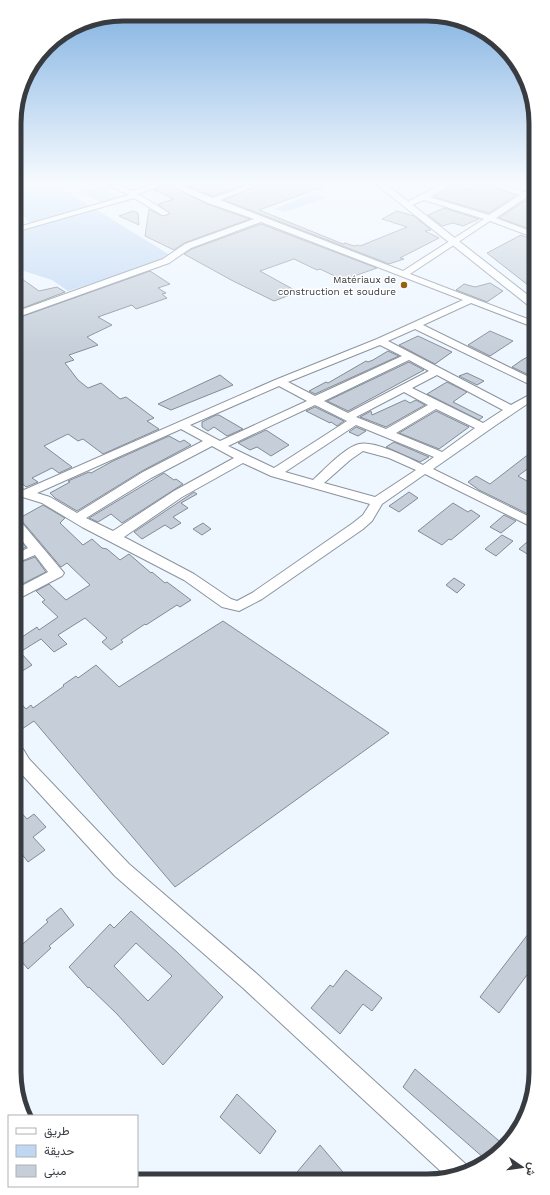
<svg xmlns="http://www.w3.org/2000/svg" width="550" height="1195" font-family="'Work Sans',Vazirmatn,sans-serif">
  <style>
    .green { fill: #c0d7f3 }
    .building { fill: #c5ced9; stroke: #838c96; fill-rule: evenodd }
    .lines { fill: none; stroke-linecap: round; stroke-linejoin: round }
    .minor-casing { stroke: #8a939d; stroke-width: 2 }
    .tertiary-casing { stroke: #8a939d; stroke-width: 2 }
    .minor { fill: #fff; fill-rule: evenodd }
    .tertiary { fill: #fff; fill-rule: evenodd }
    .poi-dot { fill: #946213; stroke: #fff; stroke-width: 1.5 }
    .labels { text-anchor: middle; stroke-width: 3; stroke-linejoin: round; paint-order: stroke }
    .far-poi-label { font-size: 10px; fill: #383c41; stroke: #fff; text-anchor: end }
    .rim { fill: none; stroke: #383c41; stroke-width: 5 }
  </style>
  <rect width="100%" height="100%" fill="#eef6ff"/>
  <g class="green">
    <polygon points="15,185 56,185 170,255 164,260 68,291 52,280 21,270 15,266 15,230 45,221 31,224 15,207"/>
    <polygon points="99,187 123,198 104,204 81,192"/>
    <polygon points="313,194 325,198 285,212 274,209"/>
  </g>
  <g class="building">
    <polygon points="163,185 169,185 207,204 250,219 184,243 174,250 145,236 149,209 162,216 170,214 158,204 174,199 154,190"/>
    <polygon points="185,185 243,185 213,196"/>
    <polygon points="259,185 324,185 325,186 259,210 343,244 345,243 354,246 358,245 360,246 407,227 382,219 397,211 414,216 431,230 425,231 439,238 400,258 404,259 389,264 224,200"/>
    <polygon points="456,185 473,190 474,185 488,185 516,195 489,213 434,197"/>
    <polygon points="524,201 533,203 533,225 527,228 499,218"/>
    <polygon points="444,208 479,219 463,226 453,223 442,226 428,215"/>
    <polygon points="133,211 138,213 139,225 119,216"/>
    <polygon points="261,224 377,268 343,280 320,269 317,270 294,259 260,271 298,292 274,301 233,281 184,254 192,249"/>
    <polygon points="521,235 533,240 533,289 487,253"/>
    <polygon points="150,271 170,284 158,288 166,293 162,294 167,298 136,309 132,305 98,317 112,325 87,337 98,345 69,355 74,360 65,363 78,380 88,388 101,383 120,399 126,397 154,418 147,421 159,429 103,454 83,439 78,441 68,434 44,446 72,467 59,473 52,468 32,478 38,482 26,487 16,478 15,319"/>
    <polygon points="15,274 39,291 57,287 65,292 23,308 15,302"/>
    <polygon points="490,283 503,291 487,302 456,290 464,284 475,287"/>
    <polygon points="490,331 513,341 490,356 468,345"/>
    <polygon points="418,336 452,352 435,364 399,345"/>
    <polygon points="388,351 399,356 315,394 309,391 326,382 328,383 366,361 368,362 373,360"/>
    <polygon points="533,354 533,377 512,367 522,360"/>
    <polygon points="409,362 424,370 348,411 327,401"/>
    <polygon points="467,373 484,381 477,385 459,376"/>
    <polygon points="220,375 233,385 171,410 158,404"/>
    <polygon points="447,382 467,392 453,402 483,417 479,420 427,394"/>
    <polygon points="405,400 410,403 416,400 425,405 386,427 360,417 371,411 372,415"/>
    <polygon points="315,407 344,421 337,426 331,422 330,423 306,411"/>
    <polygon points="436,411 469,427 439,449 399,433"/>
    <polygon points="216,415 219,415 243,429 227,436 214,427 208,431 202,427 202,422"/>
    <polygon points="356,427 366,431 358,436 349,432"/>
    <polygon points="266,430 289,445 271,456 257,447 250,450 238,443"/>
    <polygon points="169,436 180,442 184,440 191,445 142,471 77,511 55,498 50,493 70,482 68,481 89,472 91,473 113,461"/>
    <polygon points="394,442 429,457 420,462 386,447"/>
    <polygon points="534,450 534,464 518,476 534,485 534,517 479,490 468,482 476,476 490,484"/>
    <polygon points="164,473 174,480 176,479 183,484 122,523 111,514 98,522 89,518"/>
    <polygon points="194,492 197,494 181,503 188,508 173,517 181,523 171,529 165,525 142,539 134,532"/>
    <polygon points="409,492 418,498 399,512 389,506"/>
    <polygon points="453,503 468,512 471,510 480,516 451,540 449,539 442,545 418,531"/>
    <polygon points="43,505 65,518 60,523 83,545 92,539 102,548 107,549 120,560 129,554 151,573 152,572 165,583 167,582 191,600 180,607 177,605 146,625 145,624 121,640 123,642 111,650 102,642 107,638 85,618 58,635 67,644 54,652 41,639 20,652 32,665 16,675 16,641 37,627 39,630 58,617 42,602 45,600 36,591 49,584 66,600 90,585 67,563 61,567 22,521 16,520"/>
    <polygon points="504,515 516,521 501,533 490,527"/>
    <polygon points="203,523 211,529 202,535 193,529"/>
    <polygon points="16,535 26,547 16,552"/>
    <polygon points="502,535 513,541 496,556 485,549"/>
    <polygon points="534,536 534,558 519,549"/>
    <polygon points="35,557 46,572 16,587 16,564"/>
    <polygon points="454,578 465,585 457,593 446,585"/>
    <polygon points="223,621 389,733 175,887 34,721 16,733 16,698 26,709 31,705 33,708 64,686 63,685 76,676 78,678 96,665 119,687"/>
    <polygon points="17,808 27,819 34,814 46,827 33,837 45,850 28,862 17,848"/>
    <polygon points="61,908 74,925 49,946 51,948 28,969 17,956 17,949 48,922 46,920"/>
    <path d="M131,911L177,952L223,997L163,1065L117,1014L89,987L88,988L69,967L110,924L114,928ZM136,943L172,976L148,1001L114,966Z"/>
    <polygon points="535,925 535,964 499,1013 480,997"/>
    <polygon points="346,970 382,998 372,1011 363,1004 340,1034 311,1008 330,985 333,987"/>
    <polygon points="415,1069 505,1146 485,1159 403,1087"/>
    <polygon points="237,1094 276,1131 260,1154 220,1117"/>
    <polygon points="320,1145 348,1178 292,1178"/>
  </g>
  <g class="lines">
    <g class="minor-casing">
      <g id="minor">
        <polygon points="108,185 118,185 132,191 151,185 162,185 138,194 169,213 165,215 162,215 134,198 15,232 15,228 129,195"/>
        <path d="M170,185H180L213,198L248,185H258L220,200L403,271L484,219L424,200L412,205L408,203L409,201L441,185H450L430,197L489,215L520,195L489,185H501L525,192L533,188V198L527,197L496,218L533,232V237L490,221L410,274L533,321V327L471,303L423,325L533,379V386L415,329L388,341L511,405L533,393V400L496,425L433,469L534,519V528L425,474L382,504L372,521L363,529L262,599L239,611L222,607L184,580L82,527L42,503L16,495V487L24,490L275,380L377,339L463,300L261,222L191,248L169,263L15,318V312L163,259L185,244L254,219L208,203ZM380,345L402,356L315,396L288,382ZM409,360L429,371L348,413L324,401ZM437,375L503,410L483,423L412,388ZM279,386L307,401L220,441L190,425ZM404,392L428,405L386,429L356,417ZM315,405L347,421L274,468L228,446ZM436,409L475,428L442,452L396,433ZM356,425L434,457L423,465C409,458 374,440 359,444C344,448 325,469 313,480L285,472ZM181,429L203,441L143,472L77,513L50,497L37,493ZM212,446L234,458L174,491L113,531L86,518L151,478ZM363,451L389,458L416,470L375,497L324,483L350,460ZM243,463L271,476L370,504L363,515L353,523L252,593L237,601L231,599L194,574L124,537L182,497Z"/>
        <polygon points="16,521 21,522 64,573 62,576 16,600 16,589 48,572 35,555 16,563 16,554 28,548 16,533"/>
        <polygon points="17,747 23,749 29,759 129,864 257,974 470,1168 456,1177 447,1177 243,988 115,876 17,769"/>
      </g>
    </g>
    <g class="tertiary-casing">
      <polygon id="tertiary" points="377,185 387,185 533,299 533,307 529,306"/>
    </g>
    <use href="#minor" class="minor"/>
    <use href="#tertiary" class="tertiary"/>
  </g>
  <linearGradient id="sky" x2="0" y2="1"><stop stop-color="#81b1e1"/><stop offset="0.52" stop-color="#f7fbff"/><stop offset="1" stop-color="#f7fbff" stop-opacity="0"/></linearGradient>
  <rect width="550" height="353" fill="url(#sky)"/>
  <circle class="poi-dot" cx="404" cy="285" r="4"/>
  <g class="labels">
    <g class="far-poi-label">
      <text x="396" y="283">Matériaux de<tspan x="396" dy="12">construction et soudure</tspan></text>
    </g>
  </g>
  <path d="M0 0H550V1195H0ZM123 21H427A102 102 0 0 1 529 123V1072A102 102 0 0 1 427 1174H123A102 102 0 0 1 21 1072V123A102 102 0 0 1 123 21Z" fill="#fff" fill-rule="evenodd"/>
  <path class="rim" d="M123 21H427A102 102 0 0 1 529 123V1072A102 102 0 0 1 427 1174H123A102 102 0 0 1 21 1072V123A102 102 0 0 1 123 21Z"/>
  <rect x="8" y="1115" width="130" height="72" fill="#ffffff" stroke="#afb1b3"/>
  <rect x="16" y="1128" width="20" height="6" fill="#ffffff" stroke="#afb1b3"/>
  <text x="44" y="1135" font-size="12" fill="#383c41">طريق</text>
  <rect x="16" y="1145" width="20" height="12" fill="#c0d7f3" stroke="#afb1b3"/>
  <text x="44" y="1155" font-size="12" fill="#383c41">حديقة</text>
  <rect x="16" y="1165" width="20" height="12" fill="#c5ced9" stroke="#afb1b3"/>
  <text x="44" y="1175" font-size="12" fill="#383c41">مبنى</text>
  <g transform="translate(522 1167) rotate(103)" stroke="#ffffff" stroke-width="3" paint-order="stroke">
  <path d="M0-3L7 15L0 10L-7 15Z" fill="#383c41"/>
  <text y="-6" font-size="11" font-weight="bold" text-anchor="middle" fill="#383c41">ش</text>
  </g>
</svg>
